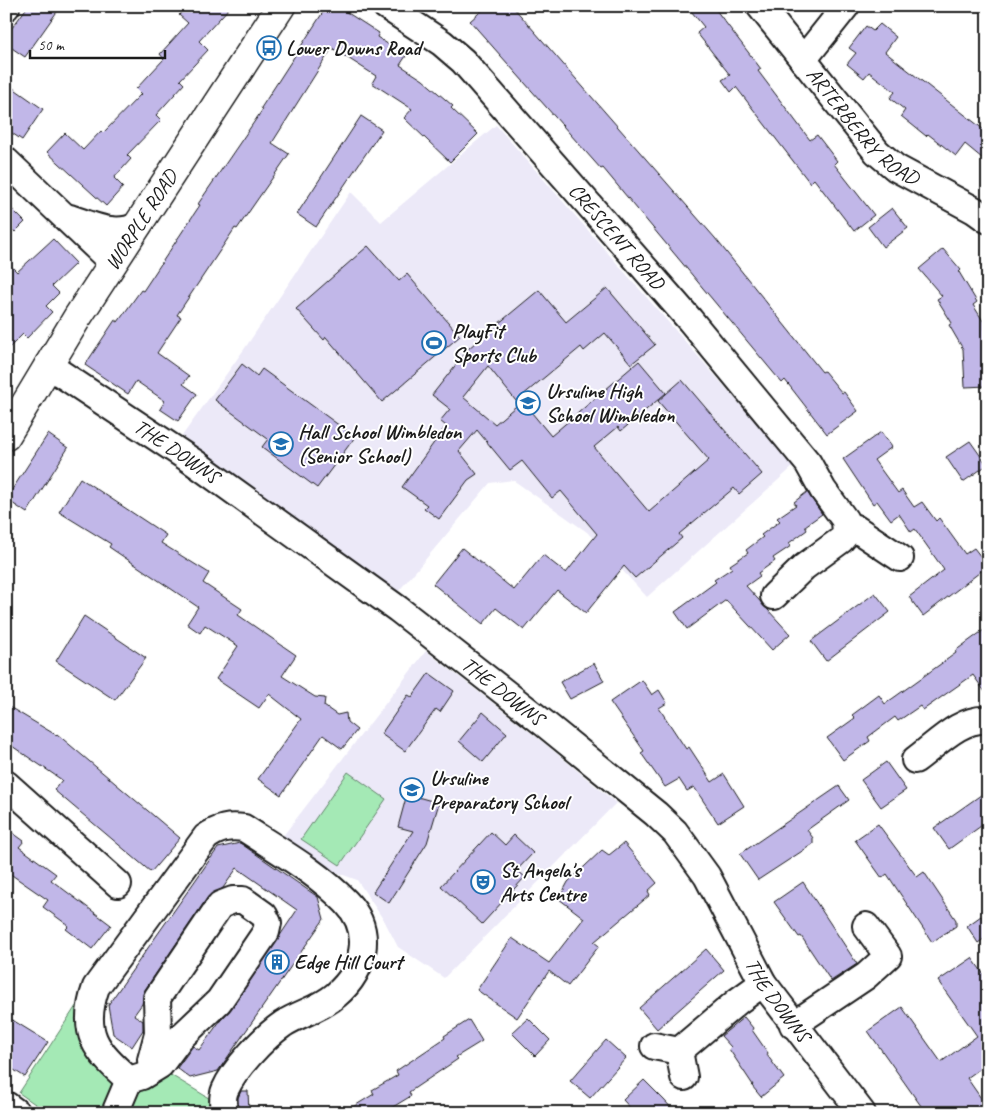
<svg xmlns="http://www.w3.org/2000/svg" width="994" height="1119" font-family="Caveat,sans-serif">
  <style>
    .built { fill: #ece9f8 }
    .green { fill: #a4e9b5; stroke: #608268 }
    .building { fill: #c1b7e8; stroke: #1c1c1c }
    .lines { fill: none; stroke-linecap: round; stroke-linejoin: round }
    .minor-casing { stroke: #1c1c1c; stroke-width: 30 }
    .major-casing { stroke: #1c1c1c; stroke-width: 31 }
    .minor { stroke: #fff; stroke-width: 26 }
    .major { stroke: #fff; stroke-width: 28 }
    .labels { text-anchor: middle; stroke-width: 4; stroke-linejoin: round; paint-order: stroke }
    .poi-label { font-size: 21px; font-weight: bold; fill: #1c1c1c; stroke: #fff; text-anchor: start }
    .street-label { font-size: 21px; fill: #1c1c1c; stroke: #fff }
  </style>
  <rect width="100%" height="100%" fill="#fff"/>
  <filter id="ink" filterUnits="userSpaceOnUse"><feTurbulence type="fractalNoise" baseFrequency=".02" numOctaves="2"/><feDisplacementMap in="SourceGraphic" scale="10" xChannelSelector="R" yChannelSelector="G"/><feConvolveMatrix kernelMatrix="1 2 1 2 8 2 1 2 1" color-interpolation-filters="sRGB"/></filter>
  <g filter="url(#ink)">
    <g class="built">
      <polygon points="496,125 794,466 647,597 587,532 513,480 490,483 397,593 182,436 245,348 351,192 381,222"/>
      <polygon points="426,651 544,743 616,803 444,978 398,947 385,922 357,880 322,867 279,841"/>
    </g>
    <g class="green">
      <polygon points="348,772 386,799 340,865 301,839"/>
      <polygon points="78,1003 82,1005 120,1080 105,1113 48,1113 19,1093"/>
      <polygon points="164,1071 212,1100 213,1113 125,1113 134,1088"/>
    </g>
    <g class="building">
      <polygon points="28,6 61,6 25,57 6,44 6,36"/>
      <polygon points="187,6 231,6 199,41 208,50 180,80 184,84 156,115 161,120 127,155 131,159 114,178 123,187 106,206 47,152 65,133 83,150 101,131 103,133 141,94 136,89 164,59 160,54 188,23 179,15"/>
      <polygon points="327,6 337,6 379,33 377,37 406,56 400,65 423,80 453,106 451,108 478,134 450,162 404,118 412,109 372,83 376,76 332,48 272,143 289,154 237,229 235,228 177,315 181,317 157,353 189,376 183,384 197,394 178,421 160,409 165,401 136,381 128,394 85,365 115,320 118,322 141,290 143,291 200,205 198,204 263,109 261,108"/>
      <polygon points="487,6 512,6 521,16 715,238 822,372 824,371 842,393 844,392 858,411 827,434 785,380 782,383 603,168 601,169 470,21"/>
      <polygon points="687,6 713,6 761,69 758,71 810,140 817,135 837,161 834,164 874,215 854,231 814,179 810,183 736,87 731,92 722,80 730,75 697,33 704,27"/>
      <polygon points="880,24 896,37 885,52 988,133 988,163 965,144 956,156 928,134 926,136 901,116 905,110 890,98 895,92 869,72 864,78 847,64 856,53 849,48 866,26 873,31"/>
      <polygon points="6,83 43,109 22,140 6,129"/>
      <polygon points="361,116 382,130 316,227 297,214"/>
      <polygon points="6,203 25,222 15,232 6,224"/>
      <polygon points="892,208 908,228 883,247 868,227"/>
      <polygon points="53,239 76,263 52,286 59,293 46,306 52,312 27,338 23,334 6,351 6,261 17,272"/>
      <polygon points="368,246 399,281 407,274 460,336 382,402 326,337 324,340 296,309"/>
      <polygon points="943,249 961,270 959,272 977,302 973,305 985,324 987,386 965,387 963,349 949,325 952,323 937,299 942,296 919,269"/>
      <polygon points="607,288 655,345 631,364 605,333 584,351 581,347 516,401 488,366 463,397 495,424 522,401 551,436 639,361 666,393 621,431 618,427 594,447 649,512 709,460 658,401 682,380 762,474 739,494 734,488 679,534 682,538 635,578 624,566 586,613 557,590 524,630 496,608 483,624 433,584 462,548 514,590 543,555 566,573 597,534 561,491 552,498 522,461 510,470 477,430 459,451 477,474 468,480 439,519 424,508 427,505 402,487 446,426 440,421 450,409 432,395 469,348 539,290 566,322"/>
      <polygon points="242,364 257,376 262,369 355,437 317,488 262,447 268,439 215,400"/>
      <polygon points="881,432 892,447 874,460 898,493 902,490 914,507 922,502 936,521 939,518 965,554 974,548 988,566 923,616 909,597 944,570 915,529 911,532 899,514 891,520 877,501 873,504 843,459"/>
      <polygon points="48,434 68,448 27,513 6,499"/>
      <polygon points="970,441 987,465 963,482 946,457"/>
      <polygon points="80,478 166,535 161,543 209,573 203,583 242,609 238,615 296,655 282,676 315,697 325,698 324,706 337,715 346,713 347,722 357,730 342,749 323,735 281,795 258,779 301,719 269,694 259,708 216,679 238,646 205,625 200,633 187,624 198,607 109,547 111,544 59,512"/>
      <polygon points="807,492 822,514 805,526 807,530 789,543 791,546 773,558 775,561 758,573 760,576 746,586 790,634 772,650 726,600 687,629 675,612 716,582 714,580 732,568 730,565 748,553 746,550 763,537 761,535 780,521 777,518 796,505 794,502"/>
      <polygon points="875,593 890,612 826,661 811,641"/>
      <polygon points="84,616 146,658 115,700 56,661"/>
      <polygon points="988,627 988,696 973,675 923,710 920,706 898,721 895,717 868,737 870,741 843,760 827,738 855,718 852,715 879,695 885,704 956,653 955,651"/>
      <polygon points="594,663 604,681 570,699 560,682"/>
      <polygon points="429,673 454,691 440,712 436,709 405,751 381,734 408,695 412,697"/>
      <polygon points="642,680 652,695 659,690 667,703 659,708 686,749 689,747 712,782 724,774 744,806 718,823 694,787 687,791 679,779 665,787 641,753 644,751 610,702"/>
      <polygon points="6,705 56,735 57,734 180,838 151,872 54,790 62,780 6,742"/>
      <polygon points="483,712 507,733 483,762 459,741"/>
      <polygon points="886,762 906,790 881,807 861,780"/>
      <polygon points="839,786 849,800 807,830 813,838 813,844 758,880 740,854"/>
      <polygon points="988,790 988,821 949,849 934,828"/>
      <polygon points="407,794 439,803 427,843 389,903 373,892 413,831 398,827"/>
      <polygon points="878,824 917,877 924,872 956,920 956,926 932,942 887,874 882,878 855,840"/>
      <polygon points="6,828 24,841 19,847 56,874 51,880 111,925 92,949 66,929 69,926 43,907 48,900 6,871"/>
      <polygon points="491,832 505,845 514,835 533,853 517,870 525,877 482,924 441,886"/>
      <polygon points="240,843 318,897 324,919 218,1071 190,1078 177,1068 193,1046 199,1050 220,1021 231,1009 297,910 237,868 223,888 208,897 145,990 142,1004 134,1015 143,1021 143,1030 132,1047 113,1034 108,1005 218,848"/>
      <polygon points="624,843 657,883 648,891 650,895 594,942 599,946 568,986 549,971 517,1018 477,990 512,938 549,963 584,918 559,899 568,882 602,850 609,855"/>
      <polygon points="803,882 857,964 831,981 801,936 799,937 774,902"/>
      <polygon points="981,916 988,926 988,936 978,943 967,926"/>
      <polygon points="706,949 724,970 657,1029 639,1008"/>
      <polygon points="972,958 988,980 988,1063 967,1078 985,1104 972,1113 926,1113 868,1031 902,1007 941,1062 977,1036 938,981"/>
      <polygon points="6,1016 48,1042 25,1077 6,1065"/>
      <polygon points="744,1017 753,1028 752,1030 768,1053 767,1055 784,1078 761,1097 752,1086 753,1085 729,1049 731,1047 721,1036"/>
      <polygon points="528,1018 550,1040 535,1056 512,1033"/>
      <polygon points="469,1020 482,1041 456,1057 458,1059 409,1092 411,1096 383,1113 343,1113 374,1094 372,1090 398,1075 396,1071 445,1038 444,1036"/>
      <polygon points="606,1040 626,1058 590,1098 570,1081"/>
      <polygon points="644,1080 664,1100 676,1113 635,1113 623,1100"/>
      <polygon points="241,1091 248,1091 249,1113 239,1113 238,1098"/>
    </g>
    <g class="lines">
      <g class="minor-casing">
        <g id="minor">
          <path id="s1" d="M386,6L442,43L463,61L690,320L808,463L823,490L845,520L846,534L841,540L804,567L774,596"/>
          <path id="s2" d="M760,6L877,152L896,168L974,210L988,220"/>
          <polyline points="6,7 6,6"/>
          <polyline points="803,60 846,6"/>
          <polyline points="6,161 113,263"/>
          <path d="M70,218C91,225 117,238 138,225"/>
          <path id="s3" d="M48,365L195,463L398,609L545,724L656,814L675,832L707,876L763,983L862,1113"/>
          <polyline points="846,526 855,528 900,558"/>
          <path d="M915,760C936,745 961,717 988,720"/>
          <polyline points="6,784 118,884"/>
          <polyline points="793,1025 866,976 888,956 866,926"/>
          <polyline points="654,1046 679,1051"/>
          <polyline points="684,1077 679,1051 738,1001 763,983"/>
          <path d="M129,1080C96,1051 80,1033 96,987L206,837C219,828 228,826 244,828C279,851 317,872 346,902C374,931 365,970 336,995C320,1009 300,1013 283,1024C264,1037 234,1069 225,1090C222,1097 223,1106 224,1113"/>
          <polyline points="6,1105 17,1113"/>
          <polyline points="115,1113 129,1080 142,1076 160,1065 180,1038 219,1001 266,932 268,923 264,915 243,900 233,900 220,905 157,998 158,1034 151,1060 152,1069"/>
        </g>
      </g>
      <g class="major-casing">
        <g id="major">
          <path id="s4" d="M6,436L77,318L281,6"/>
        </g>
      </g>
      <use href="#minor" class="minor"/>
      <use href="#major" class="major"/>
    </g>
  </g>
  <defs>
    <g id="bus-ring" transform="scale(1.25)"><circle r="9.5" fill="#fff" stroke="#1f6fb2" stroke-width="1.5"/><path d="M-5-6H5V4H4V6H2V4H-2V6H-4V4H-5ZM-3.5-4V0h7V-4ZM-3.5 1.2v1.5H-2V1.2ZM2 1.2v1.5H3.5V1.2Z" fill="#1f6fb2"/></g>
    <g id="stadium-ring" transform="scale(1.25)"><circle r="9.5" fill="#fff" stroke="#1f6fb2" stroke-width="1.5"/><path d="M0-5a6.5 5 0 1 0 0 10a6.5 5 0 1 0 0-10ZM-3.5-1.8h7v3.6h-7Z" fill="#1f6fb2"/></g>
    <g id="school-ring" transform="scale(1.25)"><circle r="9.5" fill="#fff" stroke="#1f6fb2" stroke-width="1.5"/><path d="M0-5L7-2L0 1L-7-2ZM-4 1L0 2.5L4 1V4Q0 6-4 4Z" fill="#1f6fb2"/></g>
    <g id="theatre-ring" transform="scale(1.25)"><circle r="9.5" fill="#fff" stroke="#1f6fb2" stroke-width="1.5"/><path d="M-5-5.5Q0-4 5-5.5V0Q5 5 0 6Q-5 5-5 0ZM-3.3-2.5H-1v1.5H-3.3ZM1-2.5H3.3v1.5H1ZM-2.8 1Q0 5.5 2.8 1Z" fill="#1f6fb2"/></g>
    <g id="building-ring" transform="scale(1.25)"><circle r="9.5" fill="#fff" stroke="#1f6fb2" stroke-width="1.5"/><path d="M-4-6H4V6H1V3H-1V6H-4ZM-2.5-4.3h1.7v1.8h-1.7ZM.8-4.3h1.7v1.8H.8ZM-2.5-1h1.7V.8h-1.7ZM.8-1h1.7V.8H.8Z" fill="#1f6fb2"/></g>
  </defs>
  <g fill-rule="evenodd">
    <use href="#bus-ring" x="269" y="48"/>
    <use href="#stadium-ring" x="434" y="343"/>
    <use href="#school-ring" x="528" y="403"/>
    <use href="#school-ring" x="281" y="444"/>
    <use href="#school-ring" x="412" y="790"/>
    <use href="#theatre-ring" x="483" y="882"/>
    <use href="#building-ring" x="277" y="962"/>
  </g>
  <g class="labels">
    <g class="poi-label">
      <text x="286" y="55">Lower Downs Road</text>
      <text x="452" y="338">PlayFit<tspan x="452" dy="24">Sports Club</tspan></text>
      <text x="546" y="398">Ursuline High<tspan x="546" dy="24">School Wimbledon</tspan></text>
      <text x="298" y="439">Hall School Wimbledon<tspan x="298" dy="24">(Senior School)</tspan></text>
      <text x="430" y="785">Ursuline<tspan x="430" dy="24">Preparatory School</tspan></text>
      <text x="500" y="877">St Angela's<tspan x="500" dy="24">Arts Centre</tspan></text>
      <text x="294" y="969">Edge Hill Court</text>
    </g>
    <g class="street-label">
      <text dy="7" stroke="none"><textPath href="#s2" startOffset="159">ARTERBERRY ROAD</textPath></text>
      <text dy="7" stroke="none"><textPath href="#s4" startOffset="255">WORPLE ROAD</textPath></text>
      <text dy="7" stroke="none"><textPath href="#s1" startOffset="328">CRESCENT ROAD</textPath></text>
      <text dy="7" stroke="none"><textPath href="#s3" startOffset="155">THE DOWNS</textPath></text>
      <text dy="7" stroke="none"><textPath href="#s3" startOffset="560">THE DOWNS</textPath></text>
      <text dy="7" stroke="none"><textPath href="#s3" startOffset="980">THE DOWNS</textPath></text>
    </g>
  </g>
  <rect width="994" height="1119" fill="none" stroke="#fff" stroke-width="25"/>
  <rect x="12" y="12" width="969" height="1094" fill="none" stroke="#1c1c1c" stroke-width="2" filter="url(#ink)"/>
  <path d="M30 50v8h135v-8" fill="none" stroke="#1c1c1c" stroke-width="2.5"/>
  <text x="38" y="50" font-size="15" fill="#1c1c1c" stroke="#ffffff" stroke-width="4" paint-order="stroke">50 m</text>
</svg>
